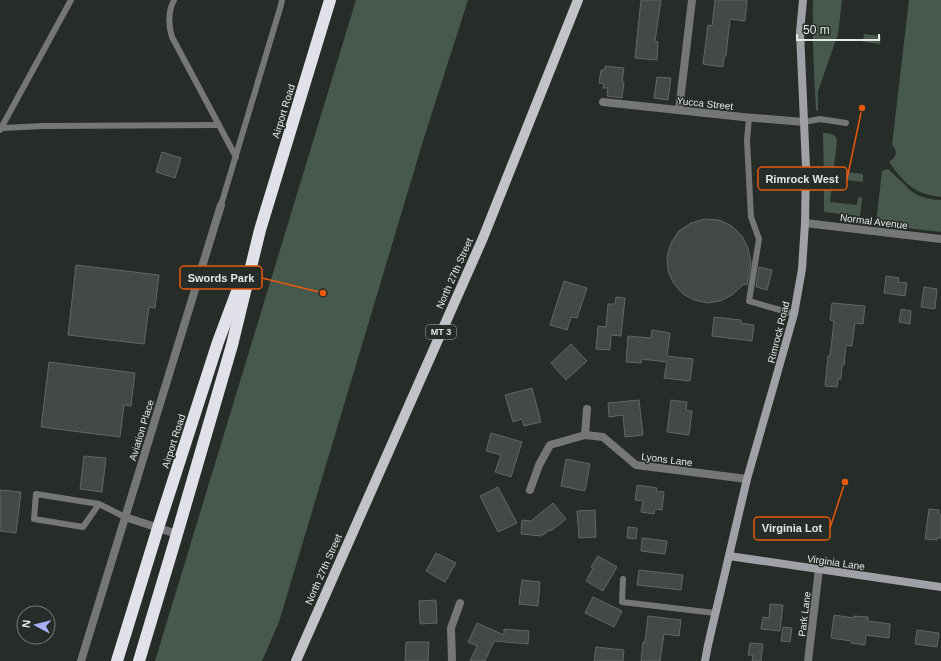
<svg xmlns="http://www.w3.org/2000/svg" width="941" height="661" font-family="Helvetica,sans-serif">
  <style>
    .green { fill: #47594d }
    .building { fill: #434945; stroke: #616863 }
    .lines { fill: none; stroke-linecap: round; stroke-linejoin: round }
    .lane { stroke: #767679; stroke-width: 6 }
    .street { stroke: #767679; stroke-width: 8 }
    .secondary { stroke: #a0a1a6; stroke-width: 8 }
    .primary { stroke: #c2c3c9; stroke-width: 10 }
    .highway { stroke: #e0e1e9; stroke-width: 12 }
    .labels { text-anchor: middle; stroke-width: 3; stroke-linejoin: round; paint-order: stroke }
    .shield { fill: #262c28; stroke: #acb0ad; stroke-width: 1 }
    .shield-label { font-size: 9px; font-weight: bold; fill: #e5e9e6 }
    .street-label { font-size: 10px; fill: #e5e9e6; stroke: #262c28 }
    .leader { fill: none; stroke: #e8590c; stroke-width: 1.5 }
    .callout-dot { fill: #e8590c; stroke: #262c28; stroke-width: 1.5 }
    .callout { fill: #262c28; stroke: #e8590c; stroke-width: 1.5 }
    .callout-label { font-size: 11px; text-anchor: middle; font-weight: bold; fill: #e5e9e6 }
  </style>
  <rect width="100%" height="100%" fill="#262c28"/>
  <g class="green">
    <polygon points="356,0 468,0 423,141 279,622 262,661 155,661"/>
    <path d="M813,0H842L838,34L818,91V111L816,110C814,73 812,36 813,0Z"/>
    <path d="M909,0H941V197C914,194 904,183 889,162C896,157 899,152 892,145Z"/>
    <polygon points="864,34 881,36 880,44 863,42"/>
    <path d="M823,133C829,133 836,133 837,141L830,202L857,205L858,198L859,197H861L862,199L860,216L824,212V176Z"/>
    <path d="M888,169C893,174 899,179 904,184C907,186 908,189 911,191C919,197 931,200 941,200V232L880,225L876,223L882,171Z"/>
    <polygon points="847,172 863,174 863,182 846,180"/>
  </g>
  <g class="building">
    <polygon points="641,0 661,0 655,41 658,42 657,60 635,58"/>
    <polygon points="715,0 747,0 745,21 730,19 726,56 724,57 723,67 703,64 708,25 712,26"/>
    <polygon points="605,66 624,68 622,82 624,82 622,98 607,96 608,88 603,88 604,84 599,83 601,70 605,70"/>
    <polygon points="657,77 671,78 668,100 654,98"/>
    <polygon points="162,152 181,158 175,178 156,172"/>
    <polygon points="705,219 719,220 732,226 742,236 748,248 751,263 747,285 744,284 732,295 720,301 707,303 694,300 683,294 674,284 668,271 667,256 671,243 679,231 691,223"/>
    <polygon points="76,265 159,275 155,308 149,307 144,344 68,335"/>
    <polygon points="759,267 772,270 767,290 756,287"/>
    <polygon points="886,276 899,278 898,282 907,283 905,296 884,293"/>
    <polygon points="564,281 587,288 577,318 571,317 567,330 550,325"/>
    <polygon points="924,287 937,289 935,309 921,307"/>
    <polygon points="616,297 625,298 621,336 611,335 610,350 596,349 598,326 606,327 608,304 615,304"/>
    <polygon points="832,303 865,306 863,324 855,323 852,346 846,345 844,365 842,365 841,379 838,379 837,387 825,386 828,356 830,356 834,321 830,320"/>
    <polygon points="901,309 911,311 910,324 899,322"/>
    <polygon points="714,317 741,320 741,323 754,325 752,341 712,336"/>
    <polygon points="652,330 670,333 667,356 693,359 690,381 664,378 667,362 642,359 641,363 626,362 628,336 651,338"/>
    <polygon points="571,344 587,361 566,380 551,363"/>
    <polygon points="49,362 135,373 131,406 124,405 120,437 41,427"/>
    <polygon points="532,388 541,422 524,426 522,419 513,422 505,395"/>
    <polygon points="639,400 643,435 625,437 623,415 609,417 608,403"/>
    <polygon points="671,400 687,402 686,410 692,411 689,435 667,432"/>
    <polygon points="491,433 522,442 511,477 495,472 501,455 486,451"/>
    <polygon points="84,456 106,458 102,492 80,489"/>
    <polygon points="566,459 590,464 585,491 561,486"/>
    <polygon points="637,485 657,488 656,491 664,492 662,510 655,509 654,514 641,512 643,501 635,500"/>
    <polygon points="498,487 517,523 498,532 480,496"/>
    <polygon points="0,490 21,492 16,533 0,531"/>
    <polygon points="553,503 566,519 551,531 550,530 541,536 521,534 522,520 531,521"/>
    <polygon points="929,509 939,510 939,514 941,515 941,538 937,538 937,540 925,539"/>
    <polygon points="595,510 596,537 579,538 577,511"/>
    <polygon points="628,527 637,528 636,539 627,538"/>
    <polygon points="642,538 667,541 665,554 641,551"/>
    <polygon points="436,553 456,563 445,582 426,571"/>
    <polygon points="598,556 617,567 603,591 586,581 593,568 591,567"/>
    <polygon points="639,570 683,575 681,590 637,585"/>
    <polygon points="522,580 540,582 538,606 519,604"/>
    <polygon points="593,597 622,611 614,627 585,613"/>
    <polygon points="436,600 437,623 420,624 419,601"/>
    <polygon points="770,604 783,605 780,631 761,629 763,617 769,618"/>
    <polygon points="834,615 854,618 854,616 868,617 868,621 890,624 889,638 866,635 865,645 851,643 851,641 831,638"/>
    <polygon points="648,616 681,620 679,636 664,634 660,661 641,661 643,642 645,642"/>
    <polygon points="477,623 504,635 504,629 529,631 528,644 494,641 485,661 470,661 477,646 468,642"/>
    <polygon points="783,627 792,628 790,642 781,641"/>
    <polygon points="917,630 939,633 937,647 915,644"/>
    <polygon points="406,642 429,642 428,661 405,661"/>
    <polygon points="750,643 763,644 761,661 752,661 753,655 748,655"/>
    <polygon points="596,647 624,650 623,661 594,661"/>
  </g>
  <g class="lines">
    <g class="lane">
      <path d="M174,0C168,12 168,24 172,37L236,157"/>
      <polyline points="749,118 747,140 751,217 759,239 749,301 794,314"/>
      <polyline points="804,122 820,119 846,123"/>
      <polyline points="2,128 44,126 219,125"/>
      <polyline points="0,130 71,0"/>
      <polyline points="221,205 281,5 282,0"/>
      <polyline points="99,504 83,527 34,519 36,494 99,504 125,517"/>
      <polyline points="623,579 622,602 715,613"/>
    </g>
    <g class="street">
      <polyline points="603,102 743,117 804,122"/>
      <polyline points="679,110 692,0"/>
      <polyline points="805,223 941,239"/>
      <polyline points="585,435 587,409"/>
      <polyline points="530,490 539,465 550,445 585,435 603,437 636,465 747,479"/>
      <polyline points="125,517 177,534"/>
      <polyline points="81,661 221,205"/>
      <polyline points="452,661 451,628 460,603"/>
      <polyline points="808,661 819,569"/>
    </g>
    <g class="secondary">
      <polyline points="729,556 941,587"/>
      <polyline points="705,661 708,645 747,479 777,374 794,314 802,269 805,223 806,167 800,32 803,0"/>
    </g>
    <polyline class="primary" points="296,661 483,238 578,0"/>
    <g class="highway">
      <polyline points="117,661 158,528 218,342 242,278"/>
      <polyline points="139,661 177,534 232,345 260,230 330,0"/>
    </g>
  </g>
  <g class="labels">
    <rect class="shield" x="426" y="325" width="30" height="14" rx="3"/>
    <g class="shield-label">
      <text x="441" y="335">MT 3</text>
    </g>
    <g class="street-label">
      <text transform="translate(705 103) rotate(6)" y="4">Yucca Street</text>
      <text transform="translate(283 111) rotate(-73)" y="4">Airport Road</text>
      <text transform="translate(874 221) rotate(7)" y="4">Normal Avenue</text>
      <text transform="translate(454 273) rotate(-66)" y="4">North 27th Street</text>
      <text transform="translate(778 332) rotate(-76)" y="4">Rimrock Road</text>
      <text transform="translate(141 430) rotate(-73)" y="4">Aviation Place</text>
      <text transform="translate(173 441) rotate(-72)" y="4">Airport Road</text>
      <text transform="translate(667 459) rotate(7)" y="4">Lyons Lane</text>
      <text transform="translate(836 562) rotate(8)" y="4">Virginia Lane</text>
      <text transform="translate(323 569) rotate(-66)" y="4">North 27th Street</text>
      <text transform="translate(804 614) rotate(-83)" y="4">Park Lane</text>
    </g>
  </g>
  <path class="leader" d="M862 108L847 179M323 293L262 278M845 482L830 528"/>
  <g class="callout-dot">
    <circle cx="862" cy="108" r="4"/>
    <circle cx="323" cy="293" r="4"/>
    <circle cx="845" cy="482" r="4"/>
  </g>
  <g class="callout">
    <rect x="758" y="167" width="89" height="23" rx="4"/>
    <rect x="180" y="266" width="82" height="23" rx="4"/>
    <rect x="754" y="517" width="76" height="23" rx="4"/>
  </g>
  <g class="callout-label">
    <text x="802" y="183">Rimrock West</text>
    <text x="221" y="282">Swords Park</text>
    <text x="792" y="532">Virginia Lot</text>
  </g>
  <g transform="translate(36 625) rotate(277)"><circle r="19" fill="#262c28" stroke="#727874"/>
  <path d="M0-3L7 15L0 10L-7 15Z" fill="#a9b0fc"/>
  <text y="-6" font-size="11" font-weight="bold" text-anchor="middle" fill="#e5e9e6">N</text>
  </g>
  <path d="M797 34v6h82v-6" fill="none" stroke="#e5e9e6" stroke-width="2"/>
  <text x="803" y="34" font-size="12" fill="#e5e9e6" stroke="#262c28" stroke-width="3" paint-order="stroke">50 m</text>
</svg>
